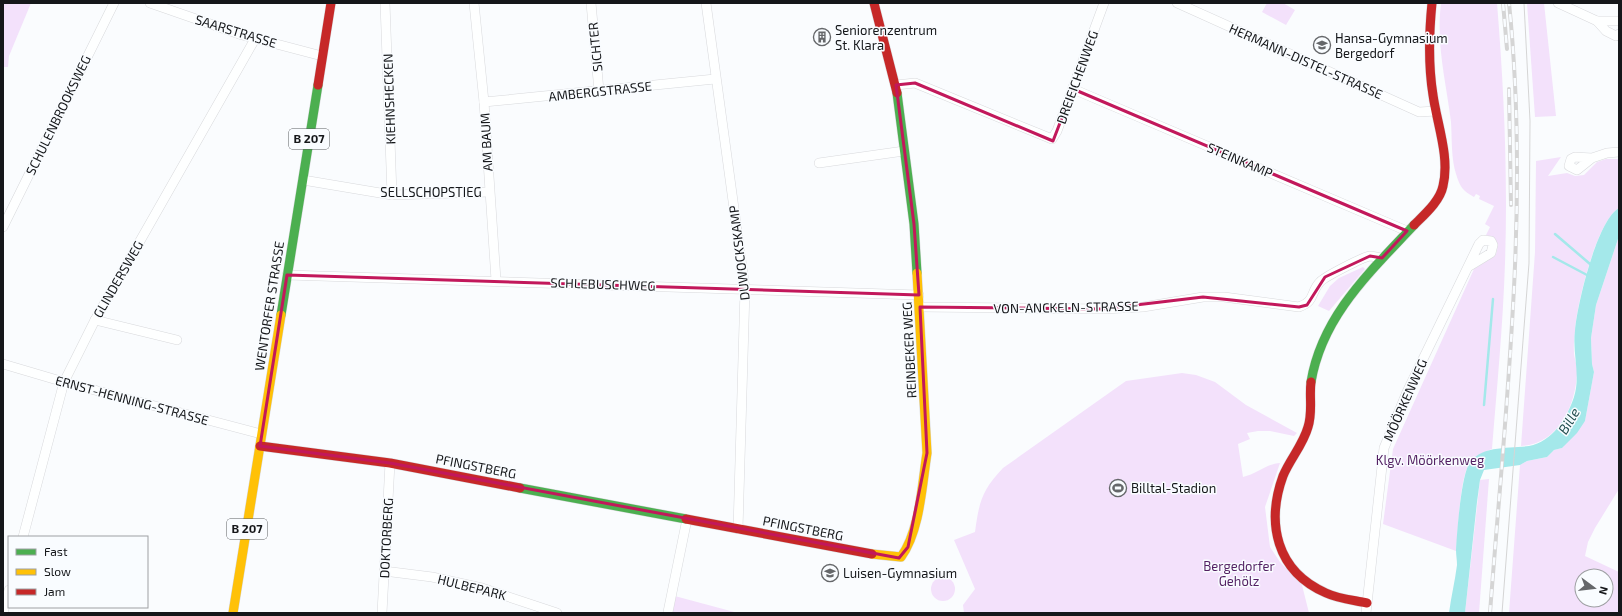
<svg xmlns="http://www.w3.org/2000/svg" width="1622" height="616" font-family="'Exo 2',sans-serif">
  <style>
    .green { fill: #f3e1fb; fill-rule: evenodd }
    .water { fill: #a4e8ea }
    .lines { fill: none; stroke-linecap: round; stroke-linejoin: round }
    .stream { stroke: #a4e8ea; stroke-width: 2.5 }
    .street-casing { stroke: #d8d9dc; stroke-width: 10 }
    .fast-casing { stroke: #d8d9dc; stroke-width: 10 }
    .slow-casing { stroke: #d8d9dc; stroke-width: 10 }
    .jam-casing { stroke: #d8d9dc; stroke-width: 10 }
    .street { stroke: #feffff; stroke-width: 9 }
    .fast { stroke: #4caf50; stroke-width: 9 }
    .slow { stroke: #ffc107; stroke-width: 9 }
    .jam { stroke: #c62828; stroke-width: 9 }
    .tram { stroke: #d5d5d5; stroke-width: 1 }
    .rail-casing { stroke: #d5d5d5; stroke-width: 4 }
    .rail { stroke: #f9fcff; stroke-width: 2.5; stroke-dasharray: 8; stroke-linecap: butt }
    .marked { fill: none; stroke: #c2185b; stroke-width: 3; stroke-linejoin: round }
    .labels { text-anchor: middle; stroke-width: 3; stroke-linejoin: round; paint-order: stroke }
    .shield { fill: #f9fcff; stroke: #595c5f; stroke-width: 1 }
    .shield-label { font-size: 12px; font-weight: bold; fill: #15171a }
    .poi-label { font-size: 13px; fill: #15171a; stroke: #f9fcff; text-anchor: start }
    .street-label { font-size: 13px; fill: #15171a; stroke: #f9fcff }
    .park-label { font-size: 13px; fill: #521f62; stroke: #f9fcff }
    .water-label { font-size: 14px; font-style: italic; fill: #255152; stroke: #f9fcff }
  </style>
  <rect width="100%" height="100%" fill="#fafcfe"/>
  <g class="green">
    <polygon points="3,3 31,3 9,56 8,67 4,67 3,70"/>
    <polygon points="1267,3 1283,3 1295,10 1286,25 1262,12"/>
    <path d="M1441,3H1497C1504,89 1508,176 1505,263C1503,325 1497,387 1492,449C1483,452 1475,457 1469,465C1460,476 1458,534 1456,551L1383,524L1393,449L1474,269L1495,256C1500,246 1497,238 1486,235L1490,227L1485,224L1494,206L1479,199L1480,196L1476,194L1474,197C1463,191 1460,187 1456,174C1451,159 1452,138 1451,122C1446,81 1436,46 1441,3Z"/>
    <polygon points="1527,3 1544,3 1556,116 1535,117"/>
    <path d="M1561,157L1548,176L1567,173L1575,176L1584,175L1597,162L1606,159H1619V208C1597,220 1576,306 1575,332C1574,340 1573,351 1575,359C1576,364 1578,369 1577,374C1575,407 1558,444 1521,446L1535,252L1536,161Z"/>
    <path d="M1619,236V489L1595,528L1588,542L1585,556L1619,572V613H1509L1520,465L1527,461L1547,457L1554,450L1562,448L1585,421L1594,372L1592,364L1591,338L1596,305ZM1582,576H1606V600H1582Z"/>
    <polygon points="1363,267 1365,269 1329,311 1318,306 1330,286 1339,278"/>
    <path d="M1182,373L1196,375L1215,382L1246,405L1297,433L1294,436L1270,431H1258L1247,433L1250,439L1238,444L1243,477C1257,474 1266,464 1280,463L1265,507L1270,547L1280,562L1302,585L1309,613H964L963,605L975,589L954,540L975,532C979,502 982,490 1003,468L1126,381Z"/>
    <polygon points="1489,479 1479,613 1465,613 1480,480"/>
    <circle cx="943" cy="589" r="12"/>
    <polygon points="671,595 738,613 668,613"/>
  </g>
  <path class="water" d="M1619,208V236L1596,305L1591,338L1592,364L1594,372L1585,421L1577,433L1562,448L1554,450L1547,457L1527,461L1520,465L1484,470L1480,480L1477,502L1465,613H1449C1451,597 1455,581 1457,565C1457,560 1456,555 1456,550C1457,531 1461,481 1468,466C1479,444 1509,449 1529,446C1552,442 1567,418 1574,397C1581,375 1572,353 1575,331C1577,305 1597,220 1619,208Z"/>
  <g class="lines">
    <g class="stream">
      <polyline points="1555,234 1590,264"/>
      <polyline points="1553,257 1587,275"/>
      <polyline points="1484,405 1493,299"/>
    </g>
    <g class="street-casing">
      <g id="street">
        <polyline points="150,3 242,35 322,56"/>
        <polyline points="385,3 392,195"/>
        <polyline points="474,3 484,102 496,280"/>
        <polyline points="591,3 599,91"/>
        <polyline points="706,3 745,289 738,529"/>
        <polyline points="1177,3 1419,112 1436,111"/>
        <polyline points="1558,3 1597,21 1606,31 1616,36 1619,34"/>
        <polyline points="1597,21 1619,21"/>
        <polyline points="896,85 915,83 1052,139 1057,131 1104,3"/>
        <polyline points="1073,89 1407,231"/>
        <polyline points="484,102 715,79"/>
        <polyline points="1592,158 1575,157 1571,159 1569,166 1577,170 1592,158 1607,153 1619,152"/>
        <polyline points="819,163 904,151"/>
        <polyline points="303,180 392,195 489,192"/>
        <polyline points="3,227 114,3"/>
        <polyline points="287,275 919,295"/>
        <path d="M920,307L1102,309L1143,307L1203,297H1224L1299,307C1316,301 1310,292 1320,282C1324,277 1363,257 1370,256C1373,256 1379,258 1382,258"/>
        <polyline points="95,320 177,340"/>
        <polyline points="3,364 64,382 261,434"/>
        <polyline points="23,537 64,382 95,320 255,39"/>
        <polyline points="384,571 432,577 482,588 557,613"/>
        <polyline points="668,612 687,519"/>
        <polyline points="3,613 9,590"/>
        <polyline points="382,613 390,463"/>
        <polyline points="1366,613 1384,448 1407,392 1479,244 1483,240 1491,241 1493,245 1491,253 1468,267"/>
      </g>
    </g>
    <g class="fast-casing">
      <g id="fast">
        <polyline points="897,93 914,224 917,273"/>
        <polyline points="281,315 318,85"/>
        <path d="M1311,382C1322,316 1370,272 1414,225"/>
        <polyline points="520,488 686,519"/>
      </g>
    </g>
    <g class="slow-casing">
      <g id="slow">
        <path d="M872,554L901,557C920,531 922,485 927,453L917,273"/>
        <polyline points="233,613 281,315"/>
      </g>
    </g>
    <g class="jam-casing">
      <g id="jam">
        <polyline points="874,3 897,93"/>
        <polyline points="318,85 331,3"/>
        <path d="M1414,225C1425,214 1440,201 1443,186C1450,157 1437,124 1433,95C1428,64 1429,33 1432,3"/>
        <path d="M1311,382C1309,397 1313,412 1308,427C1303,445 1290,459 1283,476C1266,523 1276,571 1326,593C1339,599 1353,600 1367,603"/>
        <polyline points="260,446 390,463 520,488"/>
        <polyline points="686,519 872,554"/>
      </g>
    </g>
    <use href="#street" class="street"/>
    <use href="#fast" class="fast"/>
    <use href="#slow" class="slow"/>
    <use href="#jam" class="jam"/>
    <polyline class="tram" points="1502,613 1529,263 1530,121 1524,3"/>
    <g class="rail-casing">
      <g id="rail">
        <polyline points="1503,3 1507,49"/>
        <polyline points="1509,89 1511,205"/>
        <path d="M1490,613C1505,411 1530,206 1509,3"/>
      </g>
    </g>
    <use href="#rail" class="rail"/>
  </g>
  <path class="marked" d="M915,83L1053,141L1073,89L1407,231L1382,258L1370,256L1325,277L1307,305L1299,307L1203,297L1102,309L920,307L927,453L908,547L899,558L390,463L260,446L287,275L919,295L914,224L896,85Z"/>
  <defs>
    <g id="building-ring" transform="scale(0.9)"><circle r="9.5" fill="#f9fcff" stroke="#65676a" stroke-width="1.5"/><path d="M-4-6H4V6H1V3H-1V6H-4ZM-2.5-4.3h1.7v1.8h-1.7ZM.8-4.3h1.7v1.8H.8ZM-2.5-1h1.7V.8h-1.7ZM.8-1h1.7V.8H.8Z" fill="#65676a"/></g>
    <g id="school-ring" transform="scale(0.9)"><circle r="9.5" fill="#f9fcff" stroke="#65676a" stroke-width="1.5"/><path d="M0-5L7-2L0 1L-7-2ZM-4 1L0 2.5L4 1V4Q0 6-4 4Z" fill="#65676a"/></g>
    <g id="stadium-ring" transform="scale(0.9)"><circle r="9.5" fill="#f9fcff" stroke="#65676a" stroke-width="1.5"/><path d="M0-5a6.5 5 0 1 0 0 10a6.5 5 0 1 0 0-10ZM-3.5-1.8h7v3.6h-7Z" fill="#65676a"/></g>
  </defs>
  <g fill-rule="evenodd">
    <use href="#building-ring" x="822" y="37"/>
    <use href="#school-ring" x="1322" y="45"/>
    <use href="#stadium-ring" x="1118" y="488"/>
    <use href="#school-ring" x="830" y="573"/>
  </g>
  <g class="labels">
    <g class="shield">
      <rect x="289" y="129" width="40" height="20" rx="3"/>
      <rect x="227" y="519" width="40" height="20" rx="3"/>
    </g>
    <g class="shield-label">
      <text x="309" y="143">B 207</text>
      <text x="247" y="533">B 207</text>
    </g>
    <g class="poi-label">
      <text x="835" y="35">Seniorenzentrum<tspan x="835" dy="15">St. Klara</tspan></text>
      <text x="1335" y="43">Hansa-Gymnasium<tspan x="1335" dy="15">Bergedorf</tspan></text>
      <text x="1131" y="493">Billtal-Stadion</text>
      <text x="843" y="578">Luisen-Gymnasium</text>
    </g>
    <g class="street-label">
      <text transform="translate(236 31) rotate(17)" y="5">SAARSTRASSE</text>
      <text transform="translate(595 47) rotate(-96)" y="5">SICHTER</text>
      <text transform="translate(1306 61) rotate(24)" y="5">HERMANN-DISTEL-STRASSE</text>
      <text transform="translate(1077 77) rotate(-70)" y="5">DREIEICHENWEG</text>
      <text transform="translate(600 91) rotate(-6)" y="5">AMBERGSTRASSE</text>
      <text transform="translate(389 99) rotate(-92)" y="5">KIEHNSHECKEN</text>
      <text transform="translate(58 115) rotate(-64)" y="5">SCHULENBROOKSWEG</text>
      <text transform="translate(486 142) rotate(-93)" y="5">AM BAUM</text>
      <text transform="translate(1240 160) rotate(23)" y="5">STEINKAMP</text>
      <text x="431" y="197">SELLSCHOPSTIEG</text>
      <text transform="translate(739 253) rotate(-97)" y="5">DUWOCKSKAMP</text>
      <text transform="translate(118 279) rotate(-60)" y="5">GLINDERSWEG</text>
      <text transform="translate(603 284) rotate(2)" y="5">SCHLEBUSCHWEG</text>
      <text transform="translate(269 306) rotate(-81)" y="5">WENTORFER STRASSE</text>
      <text transform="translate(1066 307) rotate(-1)" y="5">VON-ANCKELN-STRASSE</text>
      <text transform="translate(909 350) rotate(-93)" y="5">REINBEKER WEG</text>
      <text transform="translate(132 400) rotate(15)" y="5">ERNST-HENNING-STRASSE</text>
      <text transform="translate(1405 400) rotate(-66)" y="5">MÖÖRKENWEG</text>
      <text transform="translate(476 466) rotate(11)" y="5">PFINGSTBERG</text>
      <text transform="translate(803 528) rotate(11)" y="5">PFINGSTBERG</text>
      <text transform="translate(386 538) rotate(-87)" y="5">DOKTORBERG</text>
      <text transform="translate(472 587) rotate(14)" y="5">HULBEPARK</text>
    </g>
    <g class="park-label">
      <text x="1430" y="465">Klgv. Möörkenweg</text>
      <text x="1239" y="571">Bergedorfer<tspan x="1239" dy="15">Gehölz</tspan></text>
    </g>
    <g class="water-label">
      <text transform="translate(1569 421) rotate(-59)" y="5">Bille</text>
    </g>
  </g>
  <rect width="1622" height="616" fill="none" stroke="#15171a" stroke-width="8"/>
  <rect x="8" y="536" width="140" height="72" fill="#f9fcff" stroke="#9ea0a3"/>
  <rect x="16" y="549" width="20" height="6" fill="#4caf50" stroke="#9ea0a3"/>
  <text x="44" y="556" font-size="12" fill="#15171a">Fast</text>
  <rect x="16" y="569" width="20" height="6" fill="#ffc107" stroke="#9ea0a3"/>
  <text x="44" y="576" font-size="12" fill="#15171a">Slow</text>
  <rect x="16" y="589" width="20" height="6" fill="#c62828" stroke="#9ea0a3"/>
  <text x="44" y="596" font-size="12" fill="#15171a">Jam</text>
  <g transform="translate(1594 588) rotate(105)"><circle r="19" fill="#f9fcff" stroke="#9ea0a3"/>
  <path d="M0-3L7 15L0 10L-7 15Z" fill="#65676a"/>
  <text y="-6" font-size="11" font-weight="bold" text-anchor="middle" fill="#15171a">N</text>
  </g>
</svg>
